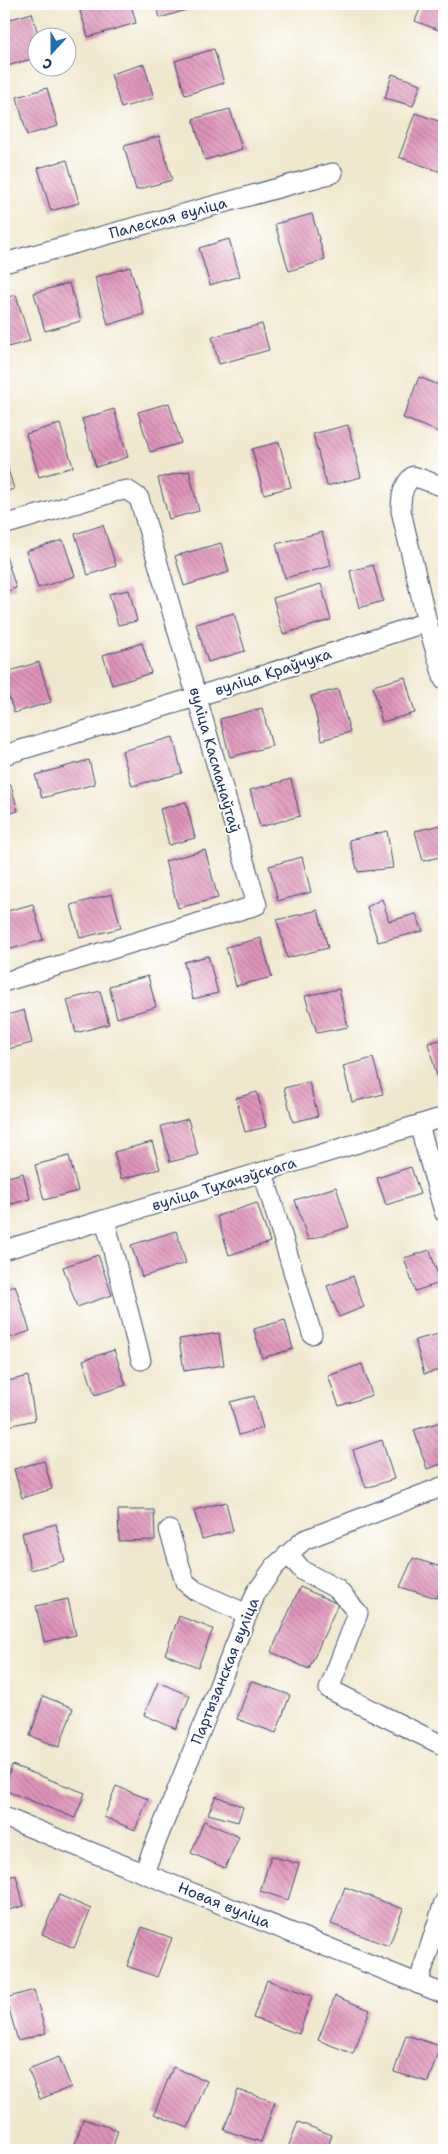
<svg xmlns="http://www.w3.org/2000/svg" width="448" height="2154" font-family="'Shantell Sans',sans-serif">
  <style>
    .building { fill: url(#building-back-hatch) }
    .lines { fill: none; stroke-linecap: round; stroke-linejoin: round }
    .minor-casing { stroke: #3b4b6f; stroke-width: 21 }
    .minor { stroke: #fff; stroke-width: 19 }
    .labels { text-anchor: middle; stroke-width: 4; stroke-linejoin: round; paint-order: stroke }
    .street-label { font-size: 15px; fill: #1b2f5e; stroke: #fff }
  </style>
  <defs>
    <pattern id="building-back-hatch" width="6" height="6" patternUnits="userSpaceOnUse" patternTransform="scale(1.25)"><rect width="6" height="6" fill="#df94b9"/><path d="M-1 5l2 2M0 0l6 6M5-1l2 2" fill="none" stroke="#b4799a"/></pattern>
  </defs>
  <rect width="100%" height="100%" fill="#fff"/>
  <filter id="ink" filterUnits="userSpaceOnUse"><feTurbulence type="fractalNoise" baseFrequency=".02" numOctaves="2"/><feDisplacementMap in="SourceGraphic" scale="10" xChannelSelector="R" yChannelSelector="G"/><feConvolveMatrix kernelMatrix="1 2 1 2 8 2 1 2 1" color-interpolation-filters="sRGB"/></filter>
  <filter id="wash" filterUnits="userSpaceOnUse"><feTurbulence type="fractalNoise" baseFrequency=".0096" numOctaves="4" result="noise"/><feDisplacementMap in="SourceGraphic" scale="20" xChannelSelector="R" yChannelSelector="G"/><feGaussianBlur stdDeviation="1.12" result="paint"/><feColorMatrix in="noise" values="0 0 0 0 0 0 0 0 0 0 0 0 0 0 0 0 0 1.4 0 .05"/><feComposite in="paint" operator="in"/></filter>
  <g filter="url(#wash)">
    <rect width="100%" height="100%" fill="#f0e8ce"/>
    <g id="blocks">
      <g class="building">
        <polygon points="78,4 131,4 136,23 88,37"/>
        <polygon points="156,4 206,4 160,18"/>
        <polygon points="422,4 444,4 444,32 415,21"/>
        <polygon points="32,13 39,38 38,38 38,57 4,67 4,21"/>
        <polygon points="214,49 224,83 185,95 175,61"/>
        <polygon points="144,64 154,98 121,108 111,74"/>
        <polygon points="392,74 421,84 413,106 385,98"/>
        <polygon points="47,88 58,126 27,135 17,97"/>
        <polygon points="230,109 242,149 205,160 193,119"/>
        <polygon points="415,113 444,123 444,163 441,172 399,157"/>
        <polygon points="159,136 172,180 136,190 124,146"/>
        <polygon points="67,160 79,203 51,211 38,168"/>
        <polygon points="312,214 325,260 289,271 275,224"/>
        <polygon points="229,239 240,276 210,285 199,248"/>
        <polygon points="130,267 144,314 108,325 95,277"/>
        <polygon points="69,283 81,321 45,331 34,293"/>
        <polygon points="16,295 30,341 4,348 4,298"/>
        <polygon points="262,324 269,350 219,364 212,337"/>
        <polygon points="419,377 444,387 444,434 403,418"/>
        <polygon points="169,403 181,443 150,452 138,412"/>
        <polygon points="114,409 128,457 96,467 82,419"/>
        <polygon points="60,424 73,467 39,477 26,434"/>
        <polygon points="348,425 361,477 327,486 313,434"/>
        <polygon points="279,442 291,487 264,494 252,449"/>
        <polygon points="4,456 14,489 4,492"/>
        <polygon points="189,471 199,511 169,519 158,478"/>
        <polygon points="103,525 116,566 88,575 75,534"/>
        <polygon points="322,532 331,566 285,578 276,544"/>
        <polygon points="63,540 75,576 38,588 26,551"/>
        <polygon points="221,543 229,572 184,586 175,556"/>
        <polygon points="4,556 6,556 16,588 4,592"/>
        <polygon points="373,565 383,601 359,608 350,571"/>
        <polygon points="321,584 331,620 283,634 273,598"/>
        <polygon points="129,590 137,621 118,625 109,594"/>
        <polygon points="234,613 245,651 208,662 196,624"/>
        <polygon points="142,643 151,673 112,685 103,655"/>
        <polygon points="39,662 51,702 14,713 4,681 4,673"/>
        <polygon points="405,677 415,713 382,722 373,686"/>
        <polygon points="338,689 350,732 322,740 311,696"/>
        <polygon points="262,708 272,746 230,757 220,719"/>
        <polygon points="173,737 182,773 132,786 122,751"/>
        <polygon points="89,760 95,784 42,798 35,775"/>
        <polygon points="291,779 300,816 260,827 250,790"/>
        <polygon points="11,785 18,811 4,815 4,787"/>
        <polygon points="186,802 195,838 169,845 160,809"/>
        <polygon points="444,824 444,856 423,861 415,831"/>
        <polygon points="387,831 393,868 358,872 349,840"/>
        <polygon points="205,850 218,898 178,908 165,861"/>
        <polygon points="302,857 311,892 278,901 269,866"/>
        <polygon points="112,894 121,928 80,938 71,905"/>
        <polygon points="382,899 389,921 416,914 423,931 378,942 367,907"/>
        <polygon points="33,904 43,940 4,951 4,912"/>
        <polygon points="318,910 328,948 287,958 277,920"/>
        <polygon points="261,938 272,977 236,986 226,947"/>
        <polygon points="208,956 218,993 193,999 184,962"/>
        <polygon points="148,976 156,1007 117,1018 109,986"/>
        <polygon points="339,989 348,1027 317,1033 305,996"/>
        <polygon points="100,991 109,1024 76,1033 67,1000"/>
        <polygon points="24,1010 32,1043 4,1050 4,1016"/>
        <polygon points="444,1039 444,1083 439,1084 428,1043"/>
        <polygon points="373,1058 383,1094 352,1102 343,1066"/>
        <polygon points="309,1082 318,1116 293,1122 284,1088"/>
        <polygon points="257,1092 266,1127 245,1132 236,1098"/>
        <polygon points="188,1119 198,1155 170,1162 161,1126"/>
        <polygon points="152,1142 160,1169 121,1179 114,1152"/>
        <polygon points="69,1156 78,1191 44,1200 35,1165"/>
        <polygon points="411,1167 420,1194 386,1205 377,1178"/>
        <polygon points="23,1173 30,1199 4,1206 4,1178"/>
        <polygon points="336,1187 349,1227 308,1240 295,1200"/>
        <polygon points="257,1203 270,1242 229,1255 217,1216"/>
        <polygon points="176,1231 186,1263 142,1277 131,1245"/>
        <polygon points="430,1250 440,1283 415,1291 404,1258"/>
        <polygon points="98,1255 112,1295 77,1307 63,1267"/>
        <polygon points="353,1276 364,1307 339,1317 327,1286"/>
        <polygon points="15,1285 30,1331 4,1340 4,1289"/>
        <polygon points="285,1320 293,1349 262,1358 254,1329"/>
        <polygon points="219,1333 224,1365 184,1371 179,1339"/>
        <polygon points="443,1333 444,1369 424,1374 415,1340"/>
        <polygon points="114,1350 126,1385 95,1395 83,1360"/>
        <polygon points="362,1364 372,1395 339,1406 328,1376"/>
        <polygon points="28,1376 35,1420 4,1427 4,1382"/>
        <polygon points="254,1396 263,1428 239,1435 230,1402"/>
        <polygon points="444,1421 444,1463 427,1469 414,1430"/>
        <polygon points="382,1440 394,1479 366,1488 353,1450"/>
        <polygon points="44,1461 52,1489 22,1498 14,1469"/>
        <polygon points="226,1502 233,1531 202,1539 194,1510"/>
        <polygon points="118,1510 154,1510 155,1540 119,1541"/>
        <polygon points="56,1524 65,1561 31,1570 22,1533"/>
        <polygon points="413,1558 444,1568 444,1579 437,1598 400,1587"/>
        <polygon points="300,1587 338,1604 309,1669 271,1652"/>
        <polygon points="68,1599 76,1635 44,1642 36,1606"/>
        <polygon points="179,1616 213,1629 198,1667 165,1654"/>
        <polygon points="251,1681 290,1695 276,1733 237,1719"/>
        <polygon points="158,1682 190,1696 176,1729 144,1715"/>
        <polygon points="43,1696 73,1708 59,1747 30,1736"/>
        <polygon points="12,1765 85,1793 75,1818 4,1790"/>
        <polygon points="116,1786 148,1799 135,1830 104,1817"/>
        <polygon points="216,1796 243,1807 238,1822 208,1814"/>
        <polygon points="204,1821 239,1837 225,1868 191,1853"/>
        <polygon points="271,1856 299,1864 288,1900 260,1891"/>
        <polygon points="16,1875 24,1906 4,1911 4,1878"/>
        <polygon points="345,1887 403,1909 389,1946 331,1924"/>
        <polygon points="59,1895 91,1909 74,1948 42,1934"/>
        <polygon points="142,1927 172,1938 157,1977 127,1966"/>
        <polygon points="267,1980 312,1996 299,2034 253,2018"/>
        <polygon points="34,1990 46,2033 18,2041 6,1998"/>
        <polygon points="335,1996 370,2010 353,2054 318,2040"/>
        <polygon points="406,2035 440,2046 428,2082 394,2072"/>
        <polygon points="59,2057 71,2087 40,2099 28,2069"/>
        <polygon points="173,2067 207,2081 188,2128 154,2114"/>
        <polygon points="238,2090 275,2102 261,2142 224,2130"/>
        <polygon points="83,2119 118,2130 112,2150 73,2150"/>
        <polygon points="298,2122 332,2135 327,2150 287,2150"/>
      </g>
    </g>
  </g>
  <g filter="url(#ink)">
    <use href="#blocks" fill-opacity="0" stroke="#3b4b6f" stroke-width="1"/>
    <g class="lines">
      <g class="minor-casing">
        <g id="minor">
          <polyline points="4,263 333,173"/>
          <path d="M444,487L413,476C402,486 401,497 401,511L427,622L444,680"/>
          <polyline points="4,525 115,492 127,490 139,498 257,905 4,982"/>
          <polyline points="4,755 196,697 427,622"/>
          <polyline points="419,1125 444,1212"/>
          <polyline points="263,1172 312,1334"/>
          <polyline points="105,1220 141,1360"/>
          <polyline points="4,1250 444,1117"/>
          <polyline points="169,1530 185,1582 196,1591 247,1614"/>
          <polyline points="288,1554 303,1571 337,1589 358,1613 329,1689 444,1746"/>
          <polyline points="4,1817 444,1994"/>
          <polyline points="144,1872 256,1593 275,1566 304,1540 444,1486"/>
          <polyline points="418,1984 444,1902"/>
        </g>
      </g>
      <use href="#minor" class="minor"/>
    </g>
  </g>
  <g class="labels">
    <g class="street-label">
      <text transform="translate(168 218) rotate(-15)" y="5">Палеская вуліца</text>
      <text transform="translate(273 672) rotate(-18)" y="5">вуліца Краўчука</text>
      <text transform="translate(215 760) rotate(74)" y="5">вуліца Касманаўтаў</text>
      <text transform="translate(224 1184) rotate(-17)" y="5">вуліца Тухачэўскага</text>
      <text transform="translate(225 1671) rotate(-68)" y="5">Партызанская вуліца</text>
      <text transform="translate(224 1905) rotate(22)" y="5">Новая вуліца</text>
    </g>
  </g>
  <rect width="448" height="2154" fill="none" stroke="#fff" stroke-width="20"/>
  <g transform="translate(52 52) rotate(201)"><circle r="24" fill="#ffffff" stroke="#a4acbf"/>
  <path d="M0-4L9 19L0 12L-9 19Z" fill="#1f6fb2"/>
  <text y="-8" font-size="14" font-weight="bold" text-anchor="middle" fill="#1b2f5e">С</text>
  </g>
</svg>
